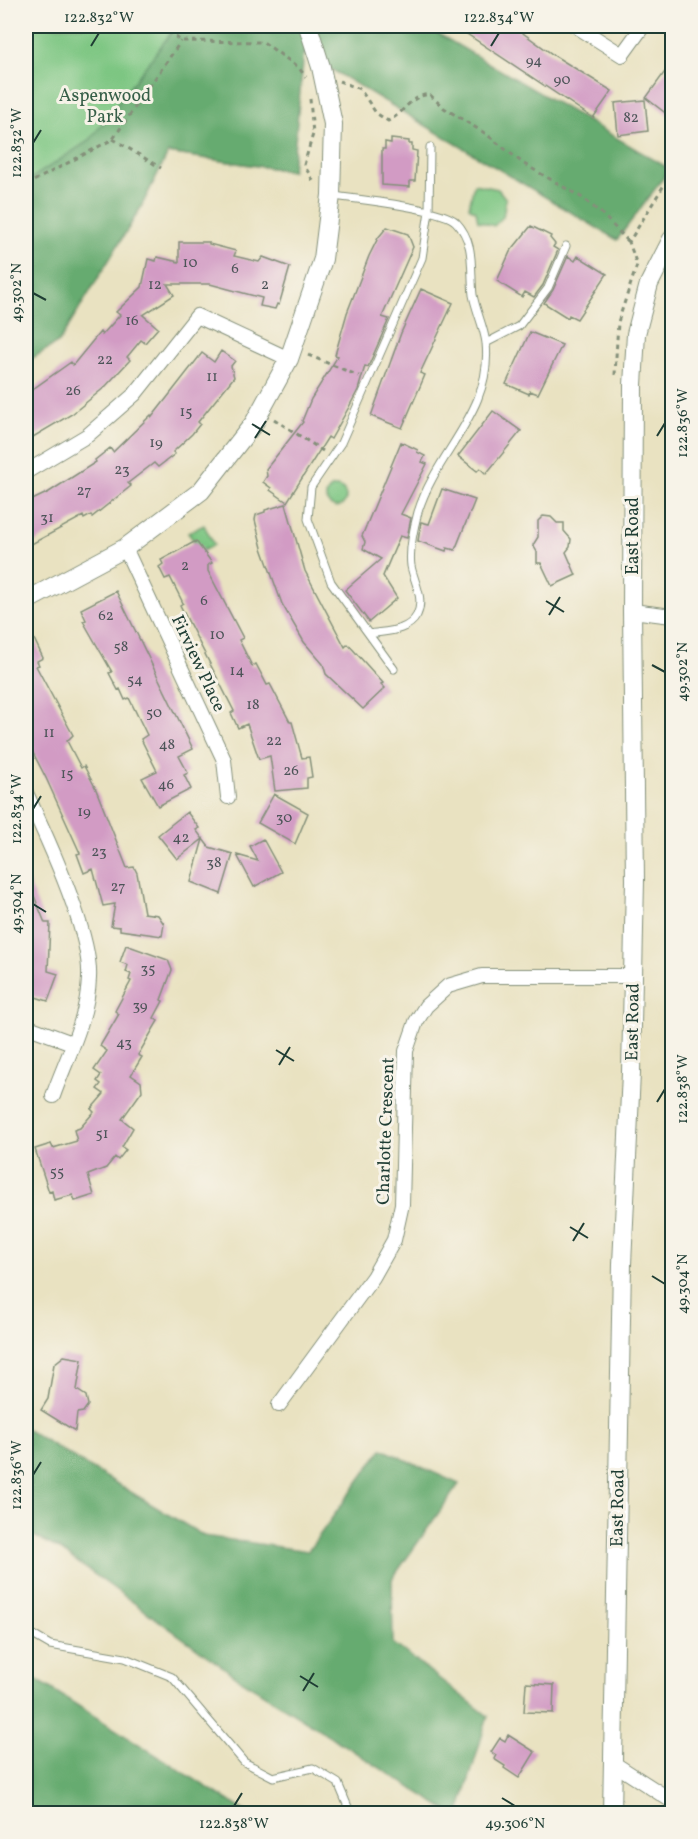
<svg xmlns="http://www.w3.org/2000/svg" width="698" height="1839" viewBox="0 0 698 1839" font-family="Vollkorn,serif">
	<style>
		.green { fill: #7dc682; stroke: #4e825b; stroke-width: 1.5 }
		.forest { fill: #66ab70; stroke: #427452; stroke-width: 1.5 }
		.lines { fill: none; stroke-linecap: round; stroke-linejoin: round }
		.stream { stroke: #4cbac5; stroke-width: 4.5 }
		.building { fill: #d29bc4 }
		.lane-casing { stroke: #84907a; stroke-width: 9 }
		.street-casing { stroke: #84907a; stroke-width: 16 }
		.secondary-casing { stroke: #84907a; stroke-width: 20 }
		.path { stroke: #84907a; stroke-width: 3; stroke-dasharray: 4.5 4.5; stroke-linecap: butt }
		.lane { stroke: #fff; stroke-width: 7 }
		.street { stroke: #fff; stroke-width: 14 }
		.secondary { stroke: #fff; stroke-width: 18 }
		.ticks { fill: none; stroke: #1f3d34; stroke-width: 2 }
		.labels { text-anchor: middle; stroke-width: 6; stroke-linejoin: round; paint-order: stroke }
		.number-label { font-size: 15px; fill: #4c5458 }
		.park-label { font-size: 18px; fill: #365f48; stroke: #f7f3e8 }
		.street-label { font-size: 18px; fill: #1f3d34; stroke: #f7f3e8 }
		.neatline { fill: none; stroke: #1f3d34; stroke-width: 2 }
		.ticks-label { font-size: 15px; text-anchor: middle; fill: #1f3d34 }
	</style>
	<rect width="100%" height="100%" fill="#f7f3e8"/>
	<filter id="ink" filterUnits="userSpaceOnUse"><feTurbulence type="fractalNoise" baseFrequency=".0167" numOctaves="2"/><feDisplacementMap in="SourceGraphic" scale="12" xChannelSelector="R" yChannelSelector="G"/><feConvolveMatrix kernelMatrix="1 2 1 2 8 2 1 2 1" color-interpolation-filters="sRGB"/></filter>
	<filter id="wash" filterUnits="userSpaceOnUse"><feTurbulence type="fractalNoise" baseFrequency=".008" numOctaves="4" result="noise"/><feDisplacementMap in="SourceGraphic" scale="24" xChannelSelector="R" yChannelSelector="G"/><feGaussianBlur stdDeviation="1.35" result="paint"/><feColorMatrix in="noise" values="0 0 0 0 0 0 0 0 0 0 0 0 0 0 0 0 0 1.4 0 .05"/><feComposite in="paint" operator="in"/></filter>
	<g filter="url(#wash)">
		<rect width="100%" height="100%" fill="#e9e2c1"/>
		<path class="green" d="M26,26H257L292,171L168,153L140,209L59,342L26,362Z
			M474,184L498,189L506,199L503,217L494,226L478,221L476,211L469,207Z
			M326 497a10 10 0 1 1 20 0a10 10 0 1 1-20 0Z
			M204,525L214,545L202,551L188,533Z"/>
		<path class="forest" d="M162,26H425L670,169L617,240L304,53L292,171L168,153L140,209L59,342L26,362V182L90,140L171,33Z
			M26,1429L204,1536L308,1551L382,1449L459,1484L392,1579L393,1643L488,1716L459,1813H451L241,1680L59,1549L26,1532Z
			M26,1673L248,1813H26Z"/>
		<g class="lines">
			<path class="stream" d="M26,216L34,209"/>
		</g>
		<g id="blocks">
			<path class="building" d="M455,26H513L555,56L612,91L593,118Z
				M672,62V118L646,98Z
				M645,100L648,131L618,135L615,103Z
				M391,139L409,141V144H412V150L417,151L415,181H410V187L382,185V149H385V142L391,143Z
				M531,226L551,236L550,238L555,244L553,247L558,250L543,285L534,297L525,292L522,297L497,281L510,252Z
				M387,227L408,234L413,247L382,317L389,319L368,367L365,366L358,390L349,407L331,439L328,437L287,502L270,490L271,488L263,482L267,476L266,469L303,422L302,421L311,399L338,356L335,355L347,313L369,256L378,238Z
				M179,242H209V244L236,251L234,256L259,262L263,257L290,267L279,305L277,304L275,309L260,306L262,298L210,284H167L174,295L143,315L158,328L145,343L141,340L127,357L130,360L105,387L72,414L33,437L26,425V394L71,362L73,365L100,332L102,335L120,315L116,312L142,287L148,259L156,261L157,257L179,262Z
				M568,256L575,261L578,256L607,274L577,319L569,315L568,318L544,303L553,290Z
				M421,289L453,303L420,373L425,375L402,428L371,416L401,333Z
				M530,332L562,345L538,394L530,391L529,394L506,384Z
				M221,351L235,361L231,366L234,377L198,422L200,424L192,434L173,452L175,454L158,467L154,463L128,483L131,486L92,517L91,515L84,519L83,516L26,547V503L49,492L96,462L95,460L110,448L113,452L151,415L152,417L202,353L214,362Z
				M493,411L521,431L486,474L480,468L477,471L458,456Z
				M401,442L418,450L417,452L425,456L422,462L427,464L401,514L411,518L407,538L400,536L383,576L397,598L369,622L345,590L381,559L363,549L365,542L362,536Z
				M442,489L475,500L455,550L447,548L446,551L418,541L421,522L429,524Z
				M286,504L305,571L345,647L348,644L383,683L381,684L385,688L363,709L326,674L323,664L304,642L282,604L262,548L255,520L256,515L265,512V510Z
				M543,516L551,517L557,523H564V531L571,539L570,547L566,552L576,575L552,586L541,563H537V552L533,545L538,537V521Z
				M196,541L212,563L208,565V571L243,638L239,640L252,666L256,664L267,685L270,684L290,722H292L302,758L309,757L312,777L307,778V788L275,791L270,756L259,759L247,724L238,728L231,713L234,711L180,605L183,603L170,577L165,579L159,567L163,564L161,560Z
				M116,591L193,749L179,756L188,773L184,775L191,789L158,806L142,778L157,771L141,739L147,735L129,698L125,700L120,689L118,690L109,673L112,672L83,621L86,620L81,609Z
				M26,622L43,658L37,661L39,665L36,666L73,735L67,741L81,768L84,766L95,787L127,868L134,867L137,873L144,913L158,915L164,924L162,936L120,930V927L111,926L115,904L103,906L93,869L84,873L77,854L80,853L46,778L29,745L26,747Z
				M274,794L308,813L295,844L258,823Z
				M187,812L199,828L196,830L209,847L233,854L221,894L191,882L203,839L177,859L158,835Z
				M263,839L281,872L254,887L237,855L258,861L250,846Z
				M26,876L45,923H50L48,971L58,974L48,1001L26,994V932H32L26,916Z
				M126,945L168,960L172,970L161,1000L163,1001L154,1018L158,1021L138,1055L142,1057L131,1075L141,1082L142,1091L122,1119L133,1128L122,1147L126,1150L118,1160L115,1157L106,1168L88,1175L94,1195L75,1201L73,1195L54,1200L52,1191L49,1192L35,1149L51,1144L53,1148L77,1141L74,1130L80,1128L94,1112L91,1109L104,1094L97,1089L101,1084L97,1081L101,1075L94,1070L107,1051L100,1046L119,1014L115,1011L131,981L129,980L131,974L126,972L128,965L120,962Z
				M64,1356L82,1359L77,1390L86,1396L88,1405L83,1412L77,1413L75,1431L41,1410L48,1399L54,1364Z
				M526,1683L554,1685L553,1713L524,1712Z
				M508,1735L535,1752L519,1778L504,1768L505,1766L494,1759L496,1755L491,1752L500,1738L505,1741Z"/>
		</g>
	</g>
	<g filter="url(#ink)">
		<use href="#blocks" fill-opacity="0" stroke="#84907a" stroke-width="1.5"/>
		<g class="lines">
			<g class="lane-casing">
				<path id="lane" d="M333,196C356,199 443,208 456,222C476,243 470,269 473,295C476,311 484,327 486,343C493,412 437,450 418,512C414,527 409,552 411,566C414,582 425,598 417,615C408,632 386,631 369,634
					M486,343L519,326L548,288L566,246
					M394,669L331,582L308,519L311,487L341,443L422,258L429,211L430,147
					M26,1631L50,1645L125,1658L172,1677L244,1762L273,1777L313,1768L338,1783L351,1814"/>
			</g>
			<g class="street-casing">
				<path id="street" d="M576,26L622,55L643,26
					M26,472L88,435L135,394L197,316L289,359
					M125,548L224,760L228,797
					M632,611L672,616
					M26,793C46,835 92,934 89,978C88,1018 66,1059 53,1096
					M26,1026L72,1043
					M279,1405L373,1277L394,1240L402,1204L406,1051L416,1022L426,1006L448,986L482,976H633
					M613,1763L672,1801"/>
			</g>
			<g class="secondary-casing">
				<path id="secondary" d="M26,601L125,548L201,491L254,423L289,359L323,259L331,195L333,124L321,67L308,26
					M612,1814L622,1264L631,1073L635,880L632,611L633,385L636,334L649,284L672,239"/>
			</g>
			<path class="path" d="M161,26L181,41L263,42L298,67L306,77
				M339,81L360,89L376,113L388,121C407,111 407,98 429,94L444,108L486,134L524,164L581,197L601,213L629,242
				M310,99L313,134L304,165L315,184
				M113,139L161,168
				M26,185L113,139L181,41
				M308,355L359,376
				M615,375L618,322L637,265L629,242L672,172
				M274,419L323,451"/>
			<use href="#lane" class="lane"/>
			<use href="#street" class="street"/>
			<use href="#secondary" class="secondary"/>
		</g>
	</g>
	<path class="ticks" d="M91,46L99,33M491,46L499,33M33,143L41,130M33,293L46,300M252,424L270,435M657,436L665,423M255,438L266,421M546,601L564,612M549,615L560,597M652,665L665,672M33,809L41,796M33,904L46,912M276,1050L294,1061M279,1065L290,1047M657,1102L665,1089M570,1227L588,1238M573,1241L584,1223M652,1276L665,1284M33,1475L41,1462M300,1676L318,1687M303,1691L314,1673M502,1798L515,1806M234,1806L242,1793"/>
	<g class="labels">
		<g class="number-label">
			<text x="534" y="65">94</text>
			<text x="562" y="84">90</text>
			<text x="631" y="122">82</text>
			<text x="190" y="267">10</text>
			<text x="235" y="273">6</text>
			<text x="155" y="289">12</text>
			<text x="265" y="289">2</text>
			<text x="132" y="325">16</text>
			<text x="105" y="364">22</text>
			<text x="212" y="381">11</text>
			<text x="73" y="395">26</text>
			<text x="186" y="416">15</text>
			<text x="156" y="447">19</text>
			<text x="122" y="474">23</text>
			<text x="84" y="495">27</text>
			<text x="47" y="522">31</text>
			<text x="185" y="570">2</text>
			<text x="204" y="605">6</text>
			<text x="106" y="620">62</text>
			<text x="217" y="639">10</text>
			<text x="121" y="651">58</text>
			<text x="237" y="675">14</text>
			<text x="135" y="684">54</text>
			<text x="253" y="709">18</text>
			<text x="154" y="717">50</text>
			<text x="49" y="737">11</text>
			<text x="274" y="745">22</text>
			<text x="167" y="749">48</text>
			<text x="291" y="775">26</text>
			<text x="67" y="778">15</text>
			<text x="166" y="789">46</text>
			<text x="84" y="816">19</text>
			<text x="284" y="822">30</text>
			<text x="181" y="842">42</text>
			<text x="99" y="856">23</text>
			<text x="214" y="867">38</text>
			<text x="118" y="891">27</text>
			<text x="148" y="973">35</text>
			<text x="140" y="1010">39</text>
			<text x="124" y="1047">43</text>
			<text x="102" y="1138">51</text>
			<text x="57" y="1176">55</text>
		</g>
		<g class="park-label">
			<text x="105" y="101">Aspenwood<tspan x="105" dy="21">Park</tspan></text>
		</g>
		<g class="street-label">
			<text transform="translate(632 536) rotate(-90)" y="6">East Road</text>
			<text transform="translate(199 663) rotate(65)" y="6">Firview Place</text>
			<text transform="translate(632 1022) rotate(-89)" y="6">East Road</text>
			<text transform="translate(385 1131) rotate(-88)" y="6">Charlotte Crescent</text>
			<text transform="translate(617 1508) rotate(-89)" y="6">East Road</text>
		</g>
	</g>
	<rect width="698" height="1839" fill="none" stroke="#f7f3e8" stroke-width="66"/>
	<rect x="33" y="33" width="632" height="1773" class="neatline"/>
	<g class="ticks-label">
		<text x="99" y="22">122.832°W</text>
		<text x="499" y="22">122.834°W</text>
		<text transform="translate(16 143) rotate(-90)" y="5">122.832°W</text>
		<text transform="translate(16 293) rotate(-90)" y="5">49.302°N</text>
		<text transform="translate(682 423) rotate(-90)" y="5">122.836°W</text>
		<text transform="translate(682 672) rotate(-90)" y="5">49.302°N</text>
		<text transform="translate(16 809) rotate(-90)" y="5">122.834°W</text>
		<text transform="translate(16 904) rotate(-90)" y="5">49.304°N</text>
		<text transform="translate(682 1089) rotate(-90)" y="5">122.838°W</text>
		<text transform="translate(682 1284) rotate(-90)" y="5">49.304°N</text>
		<text transform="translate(16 1475) rotate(-90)" y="5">122.836°W</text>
		<text x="234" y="1828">122.838°W</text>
		<text x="515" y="1828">49.306°N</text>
	</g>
</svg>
